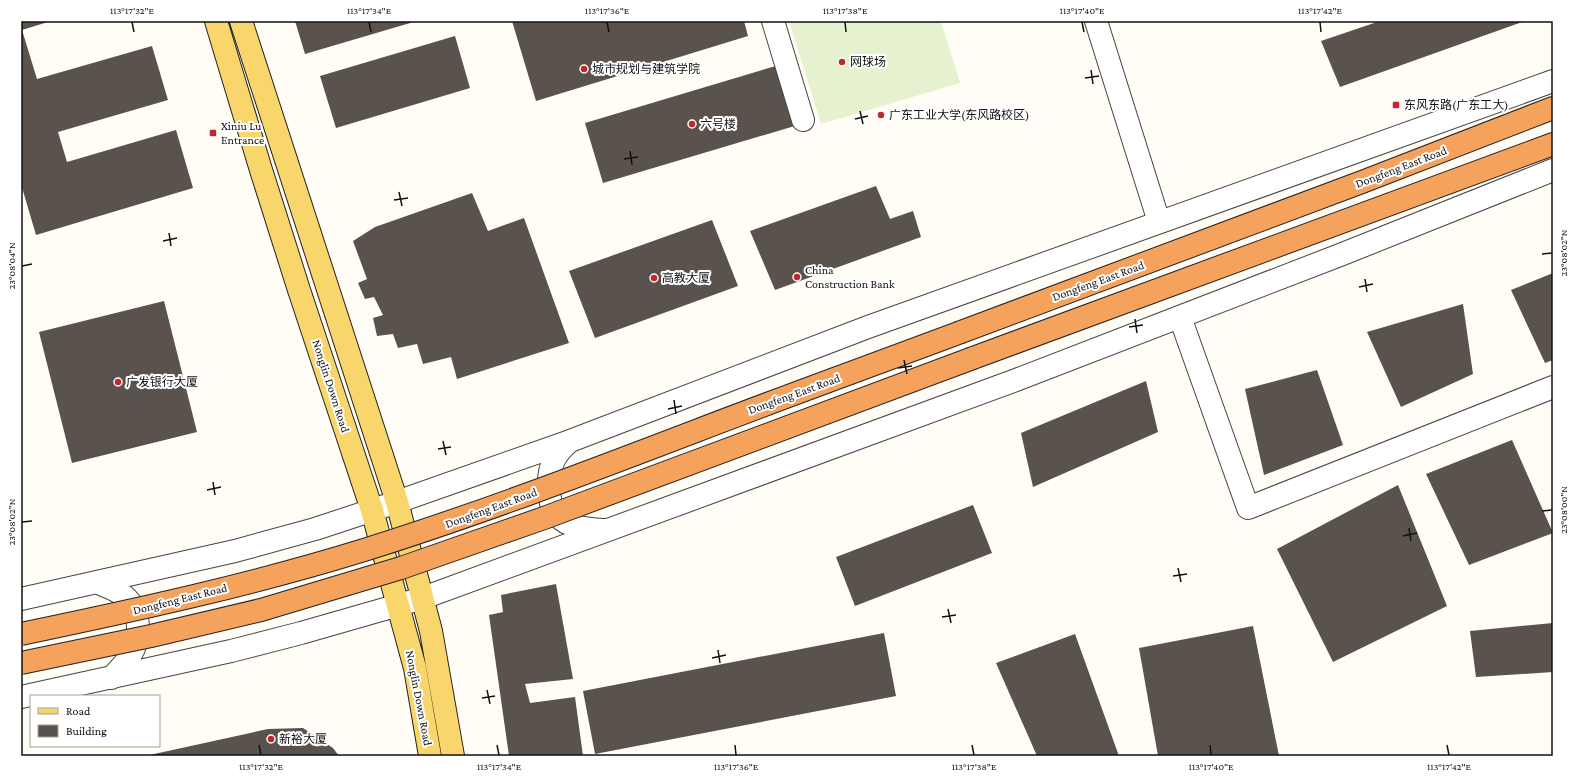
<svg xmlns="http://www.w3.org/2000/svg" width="1574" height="777" viewBox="0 0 1574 777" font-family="'Crimson Pro','Noto Sans SC',serif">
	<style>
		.pitch { fill: #e6f2cf }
		.building { fill: #5a524d }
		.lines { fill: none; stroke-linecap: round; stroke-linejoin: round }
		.minor-casing { stroke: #444; stroke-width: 24 }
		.major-casing { stroke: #222; stroke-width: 24 }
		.highway-casing { stroke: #222; stroke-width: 24 }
		.minor { stroke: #fff; stroke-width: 22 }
		.major { stroke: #f9d66b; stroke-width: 22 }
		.highway { stroke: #f5a25d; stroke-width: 22 }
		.highway-bridge-casing { stroke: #222; stroke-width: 24; stroke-linecap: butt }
		.highway-bridge { stroke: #f5a25d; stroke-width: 22 }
		.ticks { fill: none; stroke: #111; stroke-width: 1.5 }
		.poi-dot { fill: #c4262e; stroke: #fff; stroke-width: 1.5 }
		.labels { text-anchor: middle; stroke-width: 4; stroke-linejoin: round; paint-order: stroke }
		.poi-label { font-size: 12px; fill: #111; stroke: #fff; text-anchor: start }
		.street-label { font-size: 12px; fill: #111; stroke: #fff }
		.neatline { fill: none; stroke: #111; stroke-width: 1.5 }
		.ticks-label { font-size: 10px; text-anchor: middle; fill: #111 }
	</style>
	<rect width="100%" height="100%" fill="#fffdf5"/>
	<path class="pitch" d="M789,21H941L960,83L821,124Z"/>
	<path class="building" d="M21,21H51L22,30L37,79L152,46L168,100L58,132L67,162L176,130L193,188L36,235L21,184Z
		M295,21H417L305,54Z
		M512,21H744L748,36L536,101Z
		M1380,21H1525L1340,87L1321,41Z
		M455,36L470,88L336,128L320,76Z
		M779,65L798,125L603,183L585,123Z
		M876,186L890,219L913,211L921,237L775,290L750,231Z
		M472,193L488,231L524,218L569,343L457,379L451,357L423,364L417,344L398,348L393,334L377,336L373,318L383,315L374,297L365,299L358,283L367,279L353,241L375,227Z
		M712,220L738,286L595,338L569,271Z
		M1553,273V360L1545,363L1511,290Z
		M164,301L197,432L72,463L39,332Z
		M1463,304L1473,374L1401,407L1367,332Z
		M1317,370L1343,445L1264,475L1245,389Z
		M1146,381L1158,432L1033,487L1021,433Z
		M1512,440L1553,533L1469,565L1426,474Z
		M1398,485L1447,606L1333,662L1277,549Z
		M973,505L992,553L855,606L836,557Z
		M556,584L573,679L525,684L530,703L575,697L583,756H509L489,615L503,612L501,595Z
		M1553,623V672L1476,677L1470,631Z
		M1253,626L1279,756H1158L1139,648Z
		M884,633L896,696L595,754L583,691Z
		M1075,634L1119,756H1037L996,663Z
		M303,728L333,748L339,756H145L268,729Z"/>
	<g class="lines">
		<g class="minor-casing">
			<path id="minor" d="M773,21L803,120
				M1096,21L1159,222
				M1180,317L1248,508L1553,387
				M570,441C564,446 558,452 554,460C547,474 546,503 558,516C568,528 589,529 604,530
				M96,582C105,586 116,589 124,596C142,611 141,638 130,656C125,664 118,671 111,678
				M21,599L235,551L315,529L397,502L570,441L868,327L1553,81
				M21,697L231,651L301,633L423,598L1016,380L1340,255L1553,170"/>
		</g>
		<g class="major-casing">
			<path id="major" d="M216,21L261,170L299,290L372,510L415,668L430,756
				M241,21L397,502L431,631L453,756"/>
		</g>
		<g class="highway-casing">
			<path id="highway" d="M961,332L1362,182L1553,108
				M973,358L1553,144"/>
		</g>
		<use href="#minor" class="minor"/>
		<use href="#major" class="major"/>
		<use href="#highway" class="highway"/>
		<g class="highway-bridge-casing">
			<path id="highway-bridge" d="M21,634C136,610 251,585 364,550C476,515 586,473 696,431C784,397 873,365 961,332
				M21,663L151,636L261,610L401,568L544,518L973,358"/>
		</g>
		<use href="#highway-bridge" class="highway-bridge"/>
	</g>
	<path class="ticks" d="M132,22L134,32M369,22L371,32M607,22L609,32M845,22L846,32M1082,22L1084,32M1320,22L1321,32M1091,70L1093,84M1085,78L1099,76M860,111L863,124M855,119L868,116M630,151L632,165M624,159L638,157M399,192L402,206M394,200L408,198M169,233L171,246M163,241L177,238M1542,254L1552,253M22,266L32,264M1365,279L1367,292M1359,287L1373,284M1135,319L1137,333M1129,327L1143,325M904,360L907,374M898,368L912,366M674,400L676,414M668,409L682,406M443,441L446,455M438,449L451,447M213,482L215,495M207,490L221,487M1542,511L1552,510M22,522L32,521M1409,528L1411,541M1403,536L1417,533M1178,568L1181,582M1173,576L1187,574M948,609L951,623M942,617L956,615M718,650L720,663M712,658L726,655M487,690L490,704M482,698L495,696M259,745L261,755M497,745L499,755M735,745L736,755M972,745L974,755M1210,745L1211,755M1447,745L1449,755"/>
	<g class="poi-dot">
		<circle cx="842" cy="62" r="4"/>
		<circle cx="584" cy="69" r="4"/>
		<rect x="1392" y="101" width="8" height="8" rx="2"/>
		<circle cx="881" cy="115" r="4"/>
		<circle cx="692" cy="124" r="4"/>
		<rect x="209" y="129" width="8" height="8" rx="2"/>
		<circle cx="797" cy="277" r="4"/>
		<circle cx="654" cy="278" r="4"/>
		<circle cx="118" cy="382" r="4"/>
		<circle cx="271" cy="739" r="4"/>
	</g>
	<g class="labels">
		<g class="poi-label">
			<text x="850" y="66">网球场</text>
			<text x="592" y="73">城市规划与建筑学院</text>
			<text x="1404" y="109">东风东路(广东工大)</text>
			<text x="889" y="119">广东工业大学(东风路校区)</text>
			<text x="700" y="128">六号楼</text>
			<text x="221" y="130">Xiniu Lu<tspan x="221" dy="14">Entrance</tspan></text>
			<text x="805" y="274">China<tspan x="805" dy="14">Construction Bank</tspan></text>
			<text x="662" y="282">高教大厦</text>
			<text x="126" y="386">广发银行大厦</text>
			<text x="279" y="743">新裕大厦</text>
		</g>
		<g class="street-label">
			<text transform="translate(1401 167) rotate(-21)" y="4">Dongfeng East Road</text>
			<text transform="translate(1098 281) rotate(-20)" y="4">Dongfeng East Road</text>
			<text transform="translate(331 386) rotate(72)" y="4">Nonglin Down Road</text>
			<text transform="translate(794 394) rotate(-20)" y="4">Dongfeng East Road</text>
			<text transform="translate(491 508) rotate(-20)" y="4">Dongfeng East Road</text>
			<text transform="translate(180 599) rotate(-14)" y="4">Dongfeng East Road</text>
			<text transform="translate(419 698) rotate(79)" y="4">Nonglin Down Road</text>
		</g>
	</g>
	<rect width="1574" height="777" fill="none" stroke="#ffffff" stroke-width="44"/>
	<rect x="30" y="695" width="130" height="52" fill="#ffffff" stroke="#a0a0a0"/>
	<rect x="38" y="708" width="20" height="6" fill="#f9d66b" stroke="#a0a0a0"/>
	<text x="66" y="715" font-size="12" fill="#111111">Road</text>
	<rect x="38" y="725" width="20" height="12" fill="#5a524d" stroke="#a0a0a0"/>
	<text x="66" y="735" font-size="12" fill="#111111">Building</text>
	<rect x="22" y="22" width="1530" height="733" class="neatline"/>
	<g class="ticks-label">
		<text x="132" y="14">113°17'32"E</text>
		<text x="369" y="14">113°17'34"E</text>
		<text x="607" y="14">113°17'36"E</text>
		<text x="845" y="14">113°17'38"E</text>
		<text x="1082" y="14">113°17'40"E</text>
		<text x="1320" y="14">113°17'42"E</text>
		<text transform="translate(1563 253) rotate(-90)" y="4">23°08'02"N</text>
		<text transform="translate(11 266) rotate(-90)" y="4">23°08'04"N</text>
		<text transform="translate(1563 510) rotate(-90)" y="4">23°08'00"N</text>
		<text transform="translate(11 522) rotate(-90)" y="4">23°08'02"N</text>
		<text x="261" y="770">113°17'32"E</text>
		<text x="499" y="770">113°17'34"E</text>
		<text x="736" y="770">113°17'36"E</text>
		<text x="974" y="770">113°17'38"E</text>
		<text x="1211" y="770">113°17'40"E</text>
		<text x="1449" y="770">113°17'42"E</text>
	</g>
</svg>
